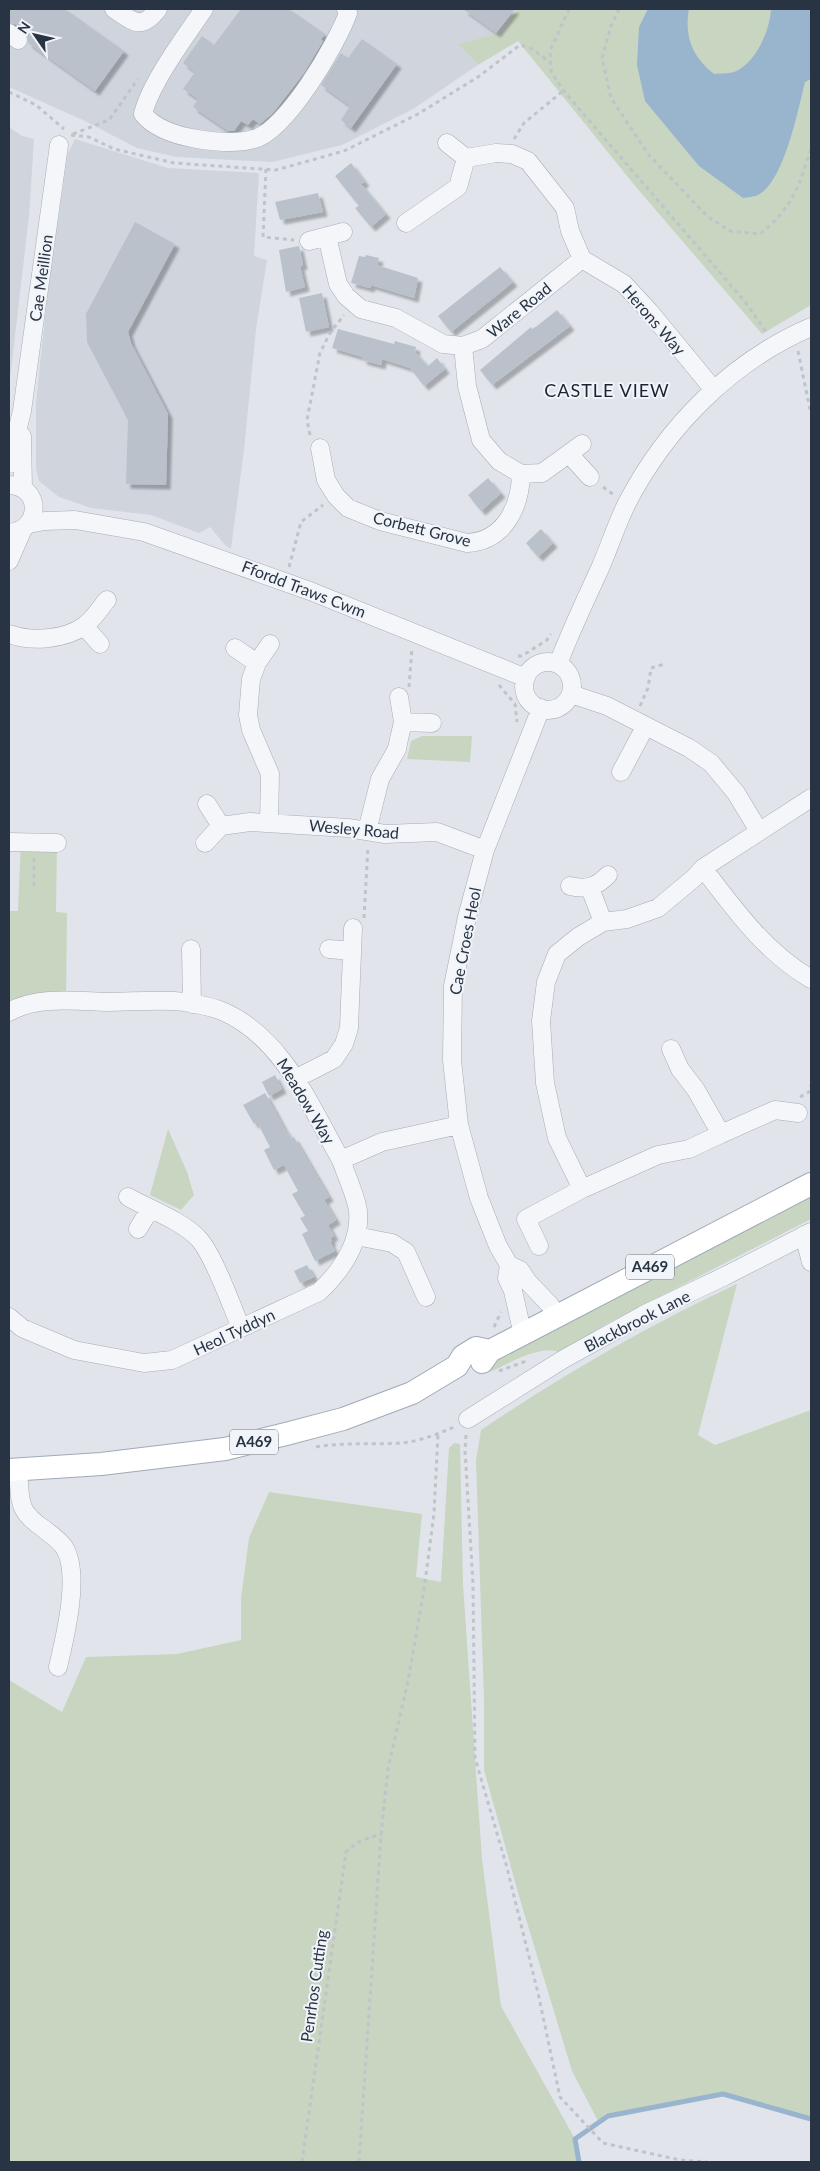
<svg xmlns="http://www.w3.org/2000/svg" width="820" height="2171" viewBox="0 0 820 2171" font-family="Lato,sans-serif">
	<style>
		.built { fill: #cfd4dd }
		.green { fill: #c7d5c1 }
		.water { fill: #99b5ce }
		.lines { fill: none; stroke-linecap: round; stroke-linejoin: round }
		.stream { stroke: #99b5ce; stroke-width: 5 }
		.building { fill: #bac1cb; filter: url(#shadow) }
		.minor-casing { stroke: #a6acb6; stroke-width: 19 }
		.major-casing { stroke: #9faab8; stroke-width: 24 }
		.path { stroke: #bfc3ca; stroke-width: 3; stroke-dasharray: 4 4; stroke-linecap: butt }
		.minor { stroke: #f4f6f9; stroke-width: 18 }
		.major { stroke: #fff; stroke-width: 22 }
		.labels { text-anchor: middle; stroke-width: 4; stroke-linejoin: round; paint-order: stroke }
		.shield { fill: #f1f4f8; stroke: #646d7a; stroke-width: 1 }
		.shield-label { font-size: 15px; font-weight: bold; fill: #283344 }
		.street-label { font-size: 16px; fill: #283344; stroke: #f1f4f8 }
		.neighbourhood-label { font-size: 18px; letter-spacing: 1px; fill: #1a2435; stroke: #f1f4f8 }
	</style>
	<defs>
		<filter id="shadow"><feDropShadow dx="4.5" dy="4.5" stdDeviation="1" flood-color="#0004"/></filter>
	</defs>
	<rect width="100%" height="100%" fill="#e1e5eb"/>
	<path class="built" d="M9,9H517L502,32L458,44L478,65L413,109L342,145L272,162L177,157L137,148L85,121L9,87Z
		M9,127L22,136L34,139L29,216L9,387Z
		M75,139L168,168L259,173L254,256L267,260L256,329L244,450L231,549L225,545L210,527L199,533L151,515L91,508L59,497L39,481L36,468V404L40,363L48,292L68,153Z"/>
	<path class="green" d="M517,9H811V305L762,334L636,187L518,41L478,65L458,44L502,32Z
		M422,736H472L470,762L407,759L411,741Z
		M21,842L57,843L56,912L67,913L66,1001L9,1012V911H18Z
		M168,1129L187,1172L194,1195L181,1210L150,1195Z
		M811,1197V1219L606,1324L561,1353C543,1343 508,1364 490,1372L481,1368Z
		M737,1284L698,1435L715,1445L811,1410V2119L723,2094L608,2116L599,2123L572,2071L519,1896L484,1770V1699L476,1461L481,1430C563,1375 648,1325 737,1284Z
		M454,1443L460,1444L463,1585L482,1859L501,2006L575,2139L579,2162H9V1680L62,1712L86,1657L177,1654L241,1640V1598L249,1538L269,1492L422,1514L416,1577L441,1582L449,1448Z"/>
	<path class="water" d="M648,9H689C684,36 692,57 714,74C720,73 728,74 734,72C755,64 770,31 771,9H811V79L805,82C798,110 784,182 758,195C754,197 747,197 743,198L699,166L645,101L637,65L639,27Z"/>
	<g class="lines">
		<path class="stream" d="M579,2162L575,2139L608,2116L723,2094L811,2119"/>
	</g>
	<path class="building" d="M9,9H65L124,51L95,91L28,43V36L25,32L15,24L9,23Z
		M241,9H289L325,34L321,39L323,41L304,73L273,113L260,124L253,119L248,125L241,121L234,131H228L193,107L198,99L183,89L195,72L183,63L202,36L214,45Z
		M463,9H515L496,33Z
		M362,39L397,64L351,128L341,120L350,106L321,85L341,53L348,58Z
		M351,163L365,182L361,184L386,214L371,227L355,208L359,206L335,176Z
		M318,193L323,212L280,220L275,202Z
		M135,222L175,244L128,332L131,343L168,414L166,485L126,484L128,420L87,342L86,314Z
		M299,246L303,265L300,266L305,287L286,292L279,250Z
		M366,255L379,258L377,265L418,278L414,298L371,285L370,288L351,283L359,256L365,257Z
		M500,267L513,282L451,332L438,316Z
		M322,293L329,327L306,332L299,298Z
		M557,310L570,326L492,385L480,370L531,327L532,329L537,326Z
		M338,329L394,344L395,341L416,347L415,352L428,366L437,358L445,369L424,386L410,368L382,359L381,365L362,360L363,357L332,348Z
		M488,478L501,493L481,511L468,495Z
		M541,529L553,543L538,557L526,543Z
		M275,1075L282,1089L269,1096L262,1082Z
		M265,1093L284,1128L291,1138L294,1137L329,1197L324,1200L336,1220L328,1225L334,1236L330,1238L332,1241L330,1242L335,1251L315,1261L302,1234L308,1231L300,1218L305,1216L292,1194L298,1191L284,1165L274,1170L264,1150L270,1147L257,1122L254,1124L243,1105Z
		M307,1265L314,1277L300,1283L294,1271Z"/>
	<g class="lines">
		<g class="minor-casing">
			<path id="minor" d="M114,9C134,22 141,31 158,9
				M204,9C185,37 151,82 143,114C155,129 179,136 197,139C215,142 237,144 254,139C286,131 337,44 348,13L346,9
				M9,33L18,40
				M447,143L466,158
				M406,223L458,187L466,158L496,153L512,154L528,161L565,208L570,231L582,259L624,284L649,311L714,390
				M327,236L338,284L346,296L361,309L396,318L443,344L463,346L482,339L582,259
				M309,241L343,232
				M463,346L467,386L481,440L499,461L521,474L542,473L582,444
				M22,436L23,489
				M320,448L326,480L336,496L348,508L380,521L467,543C504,541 520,508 521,474
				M569,454L590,477
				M9,464L22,411L59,145
				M9,485C42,486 42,530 9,533
				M29,524L45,521L75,520L144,532L310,591L526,678
				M9,561L23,529
				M84,626L100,644
				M9,634C31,642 64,640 84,626C93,620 100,608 107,600
				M235,648L257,663
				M524 686a24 24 0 1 1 48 0a24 24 0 1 1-48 0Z
				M558,664C571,630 586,599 601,566C610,545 617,523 627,503C667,426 732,361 811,327
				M571,694L607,706L689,748L711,763L736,793L759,831
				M403,722L432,723
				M621,772L645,727
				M207,804L221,826L250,822L348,828L385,834L437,832L485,850
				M269,823L270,774L251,730L248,715L251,679L257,663L270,644
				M367,831L380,779L397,749L399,739L403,722L399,697
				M9,842L57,843
				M205,843L221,826
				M703,868C735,910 765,952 811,979
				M570,886C587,890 596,887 608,875
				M590,888L603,922
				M191,949L192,1004
				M329,949L352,951
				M9,1012C37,996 75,1001 106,1002C131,1002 161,999 185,1002C197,1004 212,1007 222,1011C283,1037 310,1106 341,1160L382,1142L459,1125
				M671,1049L680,1069L696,1090L721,1134L689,1149L658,1155L582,1189L557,1138L545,1083L541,1021L546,982L557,954L578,937L603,922L627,919L658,908L694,878L703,868L811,798
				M295,1079L334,1059L344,1044L349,1028L353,928
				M721,1134L775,1110L798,1113
				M128,1197C149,1209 182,1221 198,1238C213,1253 232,1307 241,1328
				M138,1229L150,1209
				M804,1235L811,1262
				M356,1236L392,1243L406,1252L426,1297
				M539,1246L526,1219L582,1189
				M509,1265L520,1270L528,1282L550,1305L556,1316
				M9,1317L22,1328L74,1350L144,1363L172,1360L319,1292C341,1271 361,1244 358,1211C356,1196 346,1175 341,1160
				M525,1332L520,1322L513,1291L507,1278L509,1265L498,1246L479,1198L459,1125L452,1060L453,986L467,917L485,850L541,708
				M468,1419L562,1360L643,1315L725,1276L811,1232
				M18,1470C21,1501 16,1510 44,1529C50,1534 59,1540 64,1547C81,1573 65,1637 58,1667"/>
		</g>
		<g class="major-casing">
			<path id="major" d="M482,1362L490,1351L811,1184
				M9,1470L101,1464L225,1449L286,1434L343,1419L412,1393L457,1366L463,1356L476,1348L490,1351"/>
		</g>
		<path class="path" d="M569,9L550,51L551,71L562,89L746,303L767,333
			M619,9L611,26L602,58L611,98L648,154L707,216L730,231L760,234C793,207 798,188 811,149
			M9,92L36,105L64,129
			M73,134L109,120L138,79
			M71,135L89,137L114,149L174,163L276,170L344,151L418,114L478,77L520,45L532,49L551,63
			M514,139L524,123L563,91
			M266,169L263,237L294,240
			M798,351L811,414
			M310,435L307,420L320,353L330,333L344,315
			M603,487L614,495
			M289,567L301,522L323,505
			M518,656H522L547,640L551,634
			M499,685L515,704L517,722
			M409,687L412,648
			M640,706L648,688L651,668L665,664
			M34,858V890
			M364,918L368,847
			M811,1084V1087
			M800,1097L811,1091
			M494,1327L501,1312
			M499,1371L529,1360
			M466,1435L465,1450L473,1584L475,1758L506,1864L538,1993L560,2097L603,2143L680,2160L707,2162
			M316,1447C344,1442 373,1445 402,1443C420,1441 438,1434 454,1427
			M302,2162L346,1852C357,1842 366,1837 381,1835
			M359,2162L381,1835L388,1769L408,1681L424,1590L434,1513L438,1434"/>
		<use href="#minor" class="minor"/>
		<use href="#major" class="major"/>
	</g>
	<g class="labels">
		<g class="shield">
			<rect x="626" y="1254.5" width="48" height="25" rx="4"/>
			<rect x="230" y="1429.5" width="48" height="25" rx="4"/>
		</g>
		<g class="shield-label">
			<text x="650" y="1272">A469</text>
			<text x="254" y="1447">A469</text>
		</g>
		<g class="street-label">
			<text transform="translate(41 278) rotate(-82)" y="6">Cae Meillion</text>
			<text transform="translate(519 310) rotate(-39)" y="6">Ware Road</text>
			<text transform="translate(654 320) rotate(49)" y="6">Herons Way</text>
			<text transform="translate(422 529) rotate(14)" y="6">Corbett Grove</text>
			<text transform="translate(304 589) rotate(21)" y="6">Ffordd Traws Cwm</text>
			<text transform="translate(354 829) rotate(5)" y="6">Wesley Road</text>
			<text transform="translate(465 941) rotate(-79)" y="6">Cae Croes Heol</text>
			<text transform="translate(306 1101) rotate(59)" y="6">Meadow Way</text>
			<text transform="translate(637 1321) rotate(-27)" y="6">Blackbrook Lane</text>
			<text transform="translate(234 1332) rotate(-25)" y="6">Heol Tyddyn</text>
			<text transform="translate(314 1986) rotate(-82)" y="6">Penrhos Cutting</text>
		</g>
		<g class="neighbourhood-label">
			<text x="607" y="397">CASTLE VIEW</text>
		</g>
	</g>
	<rect width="820" height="2171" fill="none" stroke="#283344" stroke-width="20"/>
	<g transform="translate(35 35) rotate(304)" stroke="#f1f4f8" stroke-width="4" paint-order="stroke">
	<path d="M0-4L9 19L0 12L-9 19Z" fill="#283344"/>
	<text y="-8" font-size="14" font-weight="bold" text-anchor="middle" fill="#283344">N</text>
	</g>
</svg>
